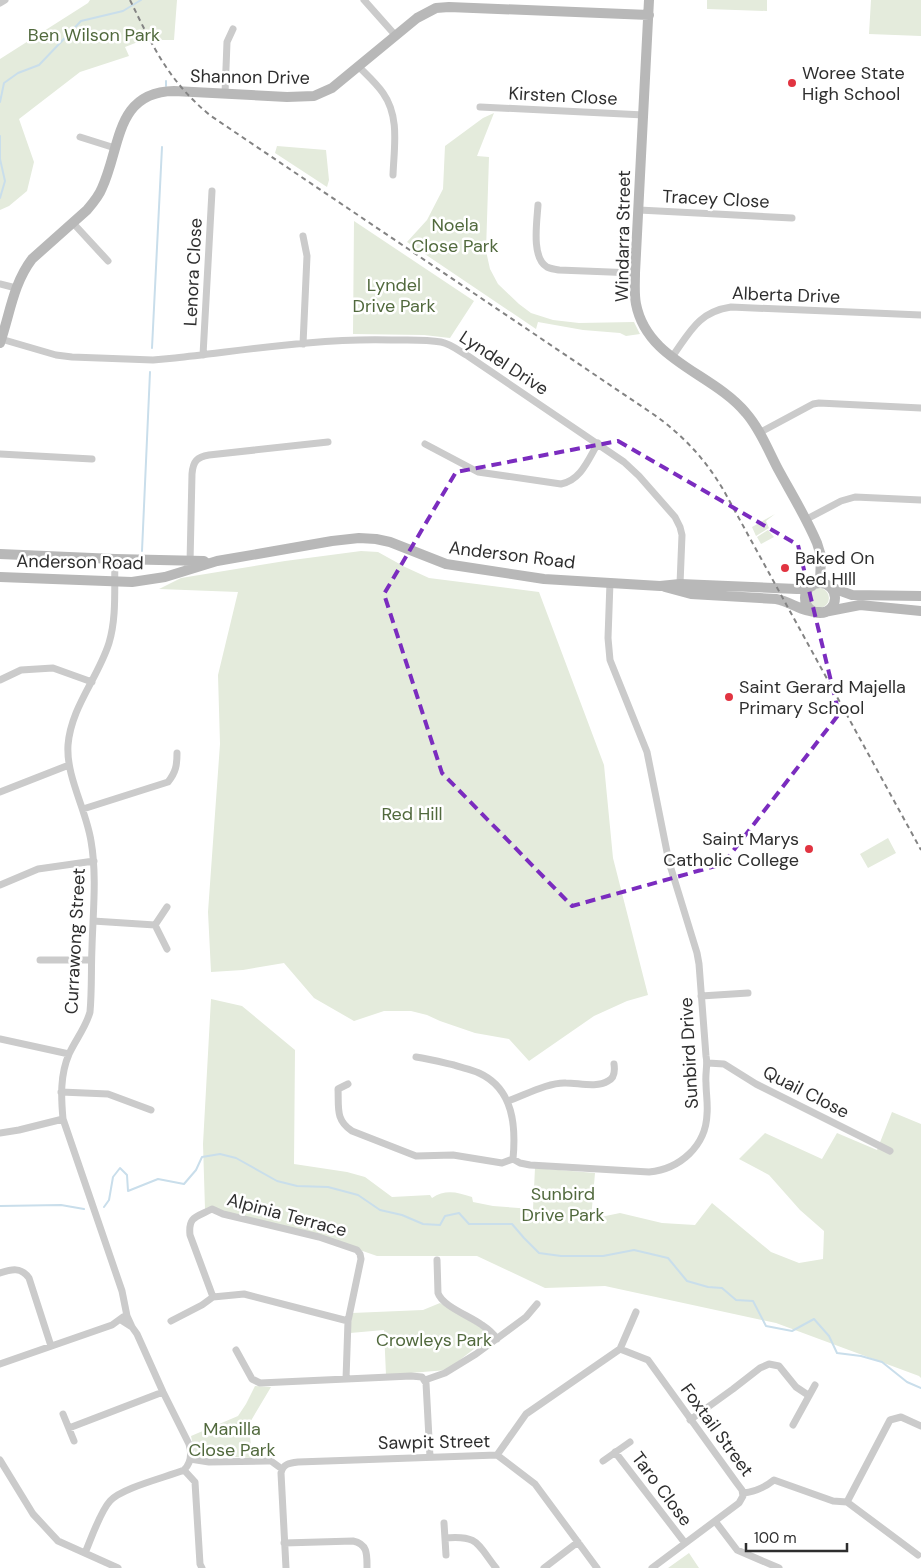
<svg xmlns="http://www.w3.org/2000/svg" width="921" height="1568" viewBox="0 0 921 1568" font-family="'DM Sans',sans-serif">
	<style>
		.green { fill: #e4ebdc }
		.lines { fill: none; stroke-linecap: round; stroke-linejoin: round }
		.stream { stroke: #c9deeb; stroke-width: 2 }
		.street { stroke: #cbcbcb; stroke-width: 7 }
		.secondary { stroke: #b8b8b8; stroke-width: 10 }
		.rail { stroke: #838383; stroke-width: 2; stroke-dasharray: 5 4; stroke-linecap: butt }
		.marked { fill: none; stroke: #7b2cbf; stroke-width: 4; stroke-dasharray: 10 6; stroke-linejoin: round }
		.poi-dot { fill: #e13441; stroke: #fff; stroke-width: 2 }
		.labels { text-anchor: middle; stroke-width: 5; stroke-linejoin: round; paint-order: stroke }
		.park-label { font-size: 18px; fill: #51693d; stroke: #fff }
		.poi-label { font-size: 18px; fill: #2e2e2e; stroke: #fff; text-anchor: start }
		.street-label { font-size: 18px; fill: #2e2e2e; stroke: #fff }
	</style>
	<rect width="100%" height="100%" fill="#fff"/>
	<path class="green" d="M90,0H177L174,40H143L125,47L129,56L80,72L19,119L34,162L27,191L9,206L0,210V59L88,3Z
		M707,0H767V11L707,9Z
		M871,0H921V36L869,34Z
		M494,113L477,156L489,157L486,251L490,269L498,284L519,304L531,313L553,320L579,323L634,322L640,334L626,336L620,333L583,330L538,322L536,329L407,242L427,220L443,189L445,146L483,118Z
		M277,146L326,150L329,180L327,187L275,153Z
		M354,221L474,301L450,338L424,335L353,334Z
		M775,514L766,521L769,528L756,536L752,527Z
		M768,530L774,537L761,544L757,537Z
		M361,551L378,552L405,567L429,578L539,592L604,765L613,858L648,995L627,1001L594,1016L529,1061L509,1039L475,1033L440,1021L427,1015L411,1011H384L354,1021L314,998L284,963L243,970L211,972L208,912L220,744L218,675L238,592L159,589L181,578L285,561Z
		M809 598a10 10 0 1 1 20 0a10 10 0 1 1-20 0Z
		M888,838L896,853L868,868L860,854Z
		M211,999L242,1006L295,1050L294,1164L347,1172L365,1177L392,1197L430,1195L432,1198C445,1189 457,1192 472,1197L473,1202L493,1206L533,1209L535,1168L595,1173L591,1219L620,1213L662,1223L695,1225L712,1203L771,1252L799,1263L823,1259L824,1231L800,1210L769,1175L739,1159L765,1133L822,1159L837,1133L877,1150L892,1112L921,1124V1378L919,1376L776,1323L605,1286L545,1288L477,1256H377L308,1232L205,1209L203,1144Z
		M440,1303L488,1332V1338L447,1370L386,1375L384,1330L350,1333L352,1313L423,1310Z
		M255,1386L271,1387L249,1424L252,1458L198,1455L194,1450L191,1436L238,1416L246,1404Z
		M689,1553L699,1568H668Z"/>
	<g class="lines">
		<path class="stream" d="M166,86V81
			M0,102L4,83L18,73L39,65L81,21L123,11L141,0
			M0,136V159L5,181L0,198
			M152,348L162,147
			M142,551L150,372
			M0,1206L61,1205L84,1209
			M104,1207L109,1200L113,1177L120,1168L127,1175L128,1191L158,1179L184,1184L196,1170L202,1157L220,1154L236,1158L277,1181L297,1186L328,1187L358,1195L380,1210L402,1215L423,1224L440,1225L445,1216L459,1213L469,1224H512L524,1238L539,1253L561,1256H603L634,1250L668,1258L687,1281L708,1287L722,1288L736,1300L753,1301L766,1326L792,1331L814,1319L829,1336L837,1353L861,1356L882,1362L907,1382L921,1388"/>
		<path class="street" d="M364,0L396,36
			M0,3L5,0
			M359,67C367,75 376,83 383,93C400,117 394,147 393,175
			M225,94L227,42L233,29
			M480,107L644,115
			M80,137L115,148
			M538,205C537,221 531,258 547,267C550,269 555,269 559,270L635,273
			M639,210L792,218
			M73,223L108,261
			M303,236L307,256L303,344
			M0,284L16,288
			M1,339L56,355L72,357L153,360L175,358C247,350 319,338 391,340C407,340 425,339 441,342C451,344 459,351 468,356L624,462L639,476L675,517L680,527L682,535L680,584
			M203,355L212,191
			M672,357C690,332 698,312 731,307L921,315
			M759,433L813,404L819,403L921,408
			M425,444L478,472L561,484C581,480 588,460 598,443
			M0,454L92,459
			M805,520L841,501L855,497L921,500
			M115,559C114,587 117,616 109,643C98,678 71,707 68,745C66,777 86,809 91,841C97,875 93,912 92,947C91,969 92,990 90,1012C86,1027 76,1039 69,1054C60,1075 61,1097 63,1119L122,1291L127,1316L132,1327
			M190,563L192,474C193,461 197,457 209,455L328,442
			M0,680L21,670L53,668L92,682
			M0,792L69,765
			M83,809L168,782C176,772 177,765 177,753
			M0,885L38,869L94,861
			M93,921L155,925L167,907
			M155,925L167,949
			M40,960H91
			M701,996L748,993
			M0,1039L69,1054
			M416,1057C429,1059 441,1062 454,1065C462,1068 471,1069 479,1073C514,1089 516,1127 513,1159
			M708,1063L724,1064L756,1084L890,1151
			M348,1084L338,1089C339,1107 335,1120 352,1131L416,1156L453,1155L502,1163L513,1159L520,1163L530,1165L649,1172C680,1169 706,1146 707,1114C708,1104 706,1093 706,1083C705,1073 708,1065 706,1056L699,964L697,953L669,862L647,752L610,660L608,638L610,582
			M61,1092L108,1094L151,1110
			M508,1101C525,1095 549,1082 566,1083C579,1083 597,1088 608,1081C615,1078 615,1071 614,1064
			M0,1133L19,1130L63,1119
			M437,1260L438,1293C442,1306 470,1316 482,1325C488,1329 493,1333 497,1339
			M0,1273C12,1269 21,1267 29,1278L51,1346
			M213,1297L190,1235C188,1216 197,1217 212,1209L223,1214L319,1237L357,1250L360,1254L361,1259L348,1321L346,1379
			M171,1321L202,1305L213,1297L244,1294L348,1321
			M620,1349L636,1312
			M236,1350L252,1379L260,1383L411,1376L422,1377L426,1383L430,1457
			M0,1364L112,1325L123,1317
			M425,1380L445,1373L476,1354L526,1317L537,1304
			M63,1414L74,1441
			M690,1420L733,1389L760,1368L769,1364L779,1366L796,1387L808,1395
			M793,1425L815,1385
			M69,1428L163,1392
			M615,1452L685,1543
			M497,1455L526,1414L620,1349L648,1360L736,1482L742,1490L743,1496L739,1503L652,1568
			M190,1459L209,1462L267,1461H271L282,1469
			M0,1460L33,1514L58,1541L118,1568
			M603,1461L630,1442
			M184,1470L195,1482L200,1564L202,1568
			M743,1493C755,1492 764,1488 774,1480L833,1501L847,1502L890,1420L901,1417L921,1426
			M847,1502L918,1555
			M715,1521L737,1550L779,1568
			M444,1523L446,1555
			M445,1538C479,1535 477,1544 496,1568
			M284,1543L353,1541C368,1544 367,1555 367,1568
			M85,1553C91,1539 100,1512 110,1501C121,1488 167,1477 184,1470C191,1463 192,1454 189,1444L163,1392L137,1334L132,1327L121,1320
			M286,1568L281,1473C283,1464 289,1463 298,1462L497,1455L535,1484L597,1568
			M544,1568L578,1542"/>
		<path class="secondary" d="M649,0L635,273C635,283 634,294 636,304C647,361 713,373 746,413C760,429 768,450 778,469C791,493 806,517 817,543L821,556L820,583
			M0,343C10,314 13,284 32,259L87,210C93,203 99,196 102,188C121,147 115,92 174,91L287,97L314,96L332,88L417,18L436,8L449,7L649,15
			M0,554L115,559L204,561
			M0,577L132,582L165,577L217,561L332,541L359,538L376,539L390,542L446,564L544,579L660,586L680,584L797,589L812,586
			M805 598a15 15 0 1 1 30 0a15 15 0 1 1-30 0Z
			M665,587L691,594L776,599C792,602 803,613 820,612
			M830,587L852,595L921,596
			M824,612L860,605L921,611"/>
		<path class="rail" d="M130,0C153,47 169,82 211,116L653,414C683,435 706,460 724,491L921,850"/>
	</g>
	<path class="marked" d="M618,441L798,545L839,714L723,864L572,906L442,773L384,594L456,472Z"/>
	<g class="poi-dot">
		<circle cx="792" cy="83" r="5"/>
		<circle cx="785" cy="568" r="5"/>
		<circle cx="729" cy="697" r="5"/>
		<circle cx="809" cy="849" r="5"/>
	</g>
	<g class="labels">
		<g class="park-label">
			<text x="94" y="41">Ben Wilson Park</text>
			<text x="455" y="231">Noela<tspan x="455" dy="21">Close Park</tspan></text>
			<text x="394" y="291">Lyndel<tspan x="394" dy="21">Drive Park</tspan></text>
			<text x="412" y="820">Red Hill</text>
			<text x="563" y="1200">Sunbird<tspan x="563" dy="21">Drive Park</tspan></text>
			<text x="434" y="1346">Crowleys Park</text>
			<text x="232" y="1435">Manilla<tspan x="232" dy="21">Close Park</tspan></text>
		</g>
		<g class="poi-label">
			<text x="802" y="79">Woree State<tspan x="802" dy="21">High School</tspan></text>
			<text x="795" y="564">Baked On<tspan x="795" dy="21">Red HIll</tspan></text>
			<text x="739" y="693">Saint Gerard Majella<tspan x="739" dy="21">Primary School</tspan></text>
			<text x="799" y="845" text-anchor="end">Saint Marys<tspan x="799" dy="21">Catholic College</tspan></text>
		</g>
		<g class="street-label">
			<text transform="translate(250 77) rotate(1)" y="6">Shannon Drive</text>
			<text transform="translate(563 96) rotate(3)" y="6">Kirsten Close</text>
			<text transform="translate(716 199) rotate(3)" y="6">Tracey Close</text>
			<text transform="translate(623 236) rotate(-89)" y="6">Windarra Street</text>
			<text transform="translate(193 272) rotate(-87)" y="6">Lenora Close</text>
			<text transform="translate(786 295) rotate(2)" y="6">Alberta Drive</text>
			<text transform="translate(504 363) rotate(33)" y="6">Lyndel Drive</text>
			<text transform="translate(512 555) rotate(7)" y="6">Anderson Road</text>
			<text transform="translate(80 562) rotate(1)" y="6">Anderson Road</text>
			<text transform="translate(75 941) rotate(-87)" y="6">Currawong Street</text>
			<text transform="translate(689 1053) rotate(-93)" y="6">Sunbird Drive</text>
			<text transform="translate(806 1092) rotate(27)" y="6">Quail Close</text>
			<text transform="translate(287 1215) rotate(15)" y="6">Alpinia Terrace</text>
			<text transform="translate(717 1430) rotate(54)" y="6">Foxtail Street</text>
			<text transform="translate(434 1442) rotate(-1)" y="6">Sawpit Street</text>
			<text transform="translate(662 1489) rotate(53)" y="6">Taro Close</text>
		</g>
	</g>
	<path d="M746 1543v8h101v-8" fill="none" stroke="#2e2e2e" stroke-width="2.5"/>
	<text x="754" y="1543" font-size="15" fill="#2e2e2e" stroke="#ffffff" stroke-width="4" paint-order="stroke">100 m</text>
</svg>
